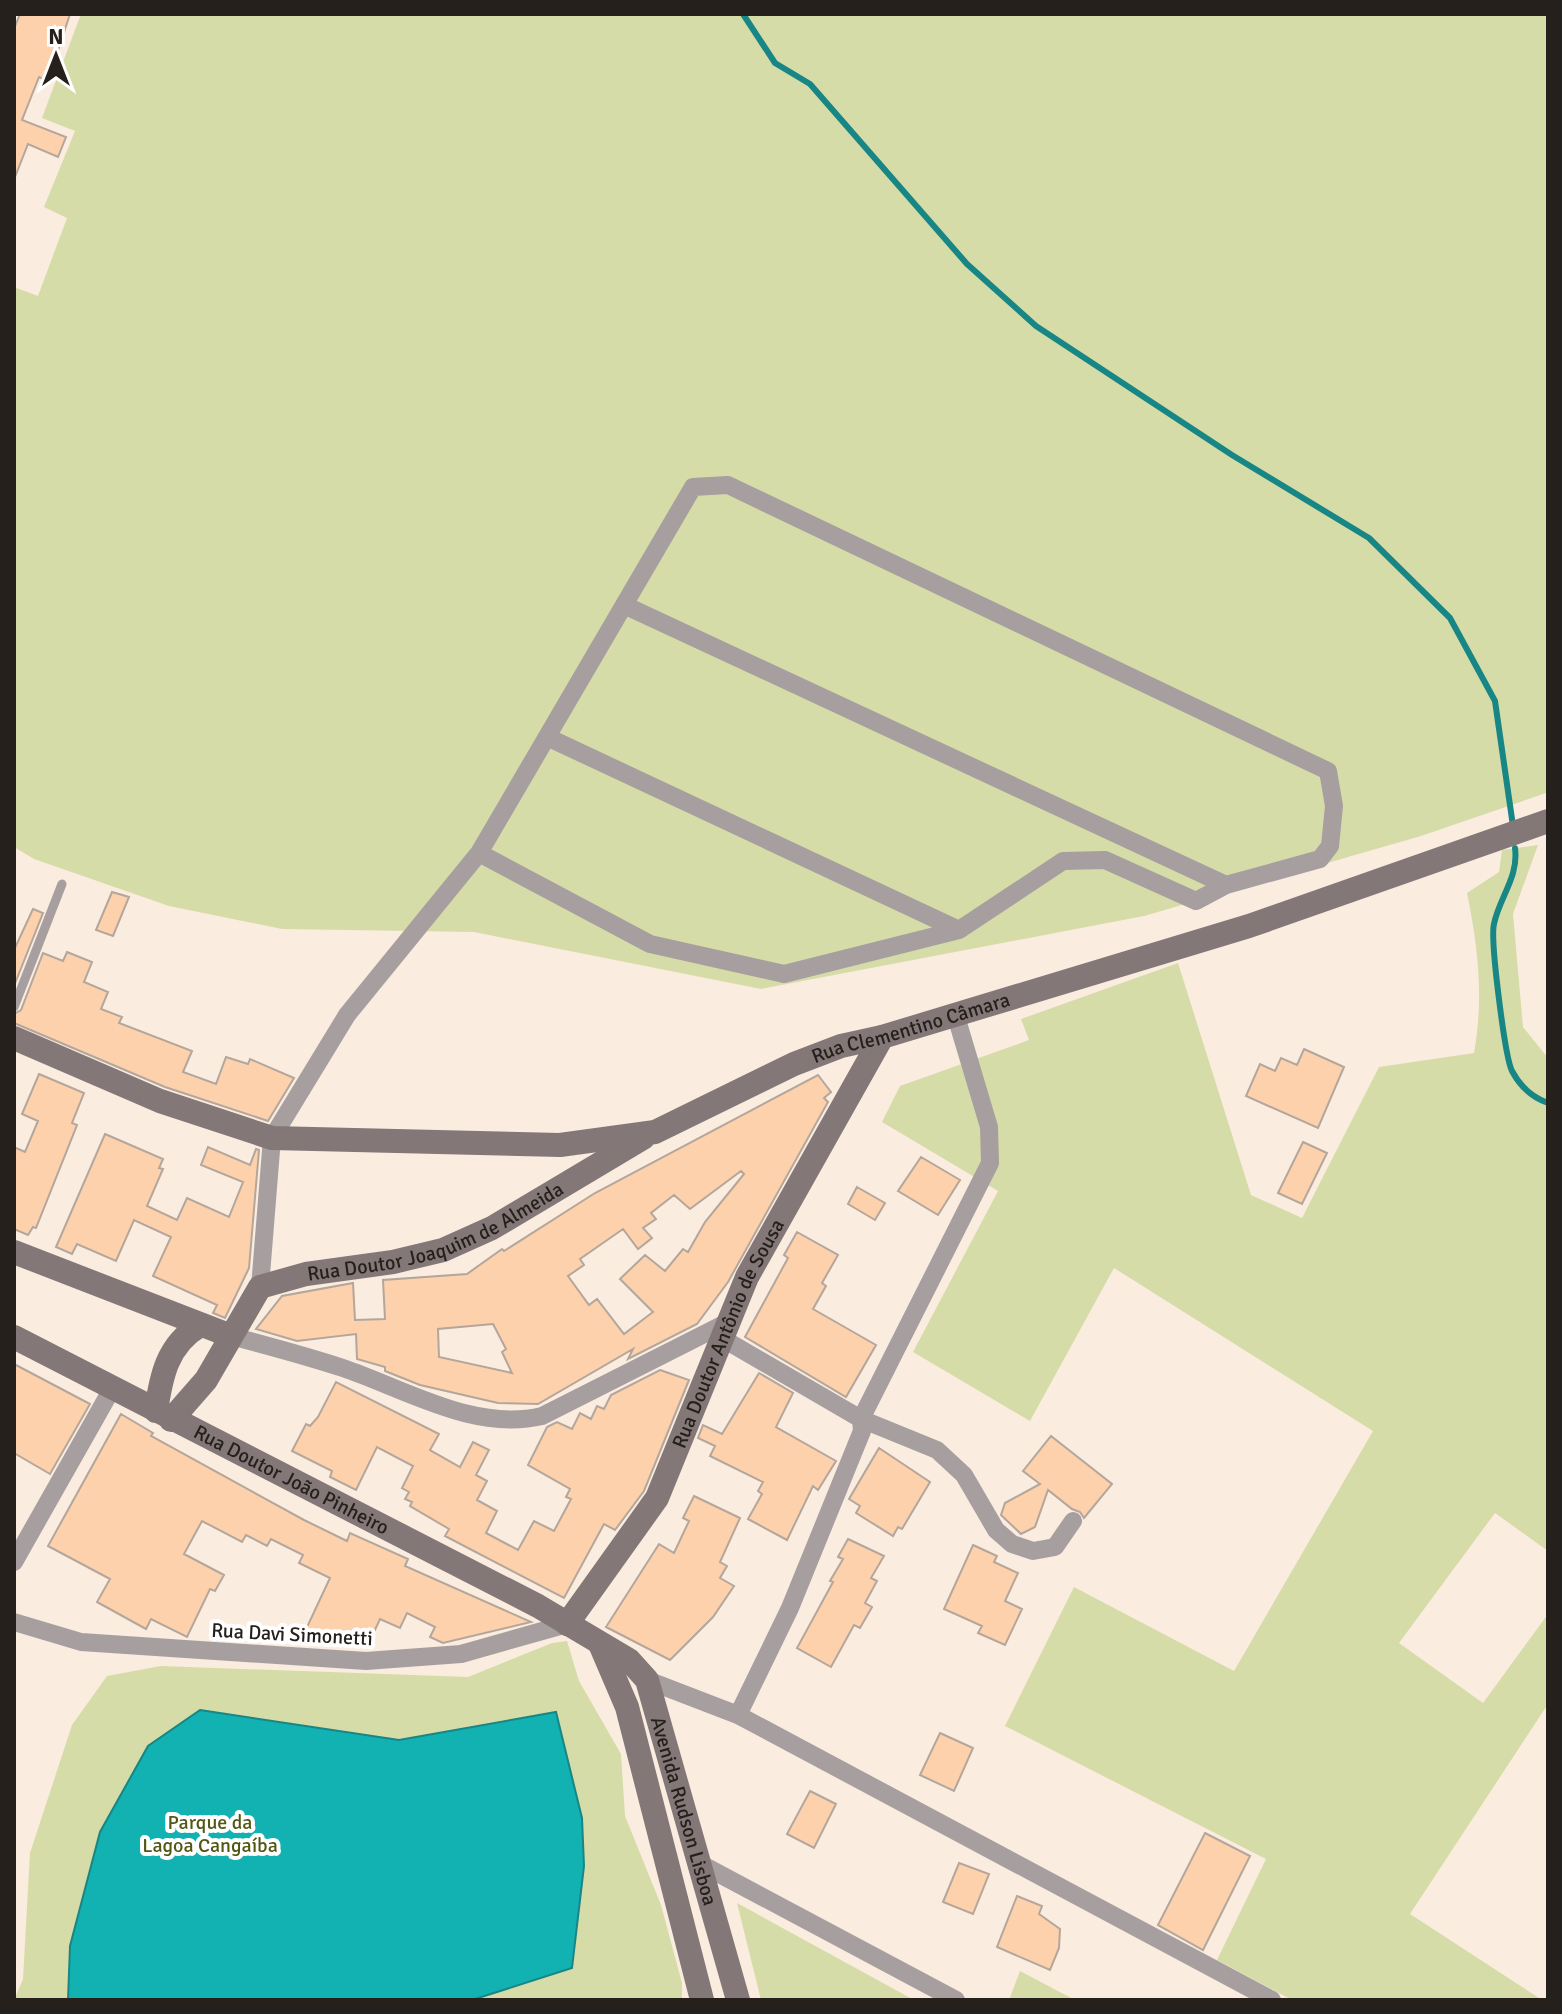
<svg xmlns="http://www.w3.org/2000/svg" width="1562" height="2014" viewBox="0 0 1562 2014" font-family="Signika,sans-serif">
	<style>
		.green { fill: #d6dca8 }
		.water { fill: #12b1b2; stroke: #188685; stroke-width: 2 }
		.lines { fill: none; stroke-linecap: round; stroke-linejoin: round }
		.stream { stroke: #188685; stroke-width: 6 }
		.building { fill: #fcd1ac; stroke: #b4a69b; stroke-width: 2; fill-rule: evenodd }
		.lane { stroke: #a79e9f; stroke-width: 9 }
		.street { stroke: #a79e9f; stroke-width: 18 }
		.secondary { stroke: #847778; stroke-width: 24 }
		.labels { text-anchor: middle; stroke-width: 8; stroke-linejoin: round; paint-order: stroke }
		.street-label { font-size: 20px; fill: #25201b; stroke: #fff }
		.park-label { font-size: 20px; fill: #525714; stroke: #fff }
	</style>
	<rect width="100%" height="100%" fill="#fbece0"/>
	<path class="green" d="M81,14H1548L1546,793L1421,836L1144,916L761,989L474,932L282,929L169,906L34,859L14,847V287L38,296L67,218L44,207L75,131L42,118Z
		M1538,845L1513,914L1523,1027L1548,1058V1551L1495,1513L1399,1643L1483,1703L1548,1614V1704L1410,1914L1542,2000H1292L1217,1960L1266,1859L1005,1726L1074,1587L1234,1671L1373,1431L1114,1268L1030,1421L913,1352L998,1191L882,1122L900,1086L1029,1040L1021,1019L1178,963L1251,1195L1302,1218L1379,1067L1474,1053C1484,997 1478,947 1467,893L1499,872L1502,850Z
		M567,1641L579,1681L621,1754L625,1816L661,1905L682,1983V2000H14L23,1979L30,1853L72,1725L107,1676L161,1666L468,1677L552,1643Z
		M737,1903L914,2000H761Z
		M1020,1971L1075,2000H1009Z"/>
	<path class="water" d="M200,1710L399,1740L556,1712L582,1818L584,1866L572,1968L472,2000H68L70,1946L100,1832L148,1746Z"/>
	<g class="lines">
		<path class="stream" d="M743,14L775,63L810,84L967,264L1036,326L1232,455L1369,538L1450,618L1495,701L1513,826
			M1515,848C1519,877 1499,898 1494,924C1490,940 1505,1057 1512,1071C1520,1086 1533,1098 1548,1103"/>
	</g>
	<path class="building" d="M20,14H70L48,81L39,77L22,120L66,137L58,157L28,144L15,177L14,29Z
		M112,892L129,897L113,936L96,930Z
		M33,909L43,913L14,986V950Z
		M67,952L92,962L84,982L108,992L101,1009L122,1017L119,1023L192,1051L183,1072L216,1084L226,1057L248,1064L250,1059L294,1078L268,1121L165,1087L14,1023V1014L21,1010L43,953L63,961Z
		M1304,1049L1344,1067L1318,1128L1246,1096L1260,1064L1275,1071L1281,1058L1297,1065Z
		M39,1074L84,1093L72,1123L77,1125L36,1228L33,1227L28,1235L14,1229V1147L25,1152L38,1121L22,1114Z
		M818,1075L831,1092L824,1098L828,1102L728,1282L697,1324L628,1359L633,1349L538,1404L498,1403L420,1385L385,1371V1367L357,1359L356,1334L297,1341L256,1329L282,1296L353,1283L355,1320L385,1319L383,1280L467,1274L502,1249L504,1251L595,1193ZM741,1171L744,1174L705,1222L688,1252L683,1249L665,1271L645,1255L620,1279L653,1312L624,1334L597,1299L589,1305L568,1276L584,1265L580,1259L623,1229L638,1249L652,1238L643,1228L656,1219L651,1213L674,1195L690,1209ZM493,1324L506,1349L502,1352L512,1373L439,1357L438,1329Z
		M105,1134L163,1159L159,1168L163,1169L147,1206L177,1220L187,1198L229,1217L243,1182L201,1165L208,1147L250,1165L256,1149L259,1150L249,1268L225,1318L213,1313L217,1305L153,1276L171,1237L134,1220L116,1261L77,1244L72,1254L56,1247Z
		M1303,1142L1327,1153L1302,1204L1278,1193Z
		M921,1157L960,1180L938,1215L898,1191Z
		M857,1187L885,1203L875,1220L848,1204Z
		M797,1232L838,1255L822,1283L826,1286L813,1309L876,1345L846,1397L745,1337L788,1258L784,1255Z
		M14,1364L90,1404L50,1474L14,1453Z
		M660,1370L689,1380L644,1491L615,1530L604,1524L564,1598L445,1536L449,1529L410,1506L412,1502L405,1499L409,1492L402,1488L413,1466L377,1447L356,1490L330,1477L332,1471L292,1451L306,1424L310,1426L318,1417L336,1382L439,1434L430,1450L460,1467L473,1442L489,1450L476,1475L487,1481L477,1500L497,1511L486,1533L518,1550L534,1521L554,1531L571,1499L566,1497L570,1489L528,1465L547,1427L557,1422L572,1429L580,1413L591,1419L597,1406L604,1409L611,1395Z
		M759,1373L793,1393L776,1427L836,1461L818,1490L813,1486L787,1540L748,1519L762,1494L758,1491L763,1482L710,1456L715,1446L698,1438L703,1425L722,1434Z
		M121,1414L153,1433L151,1436L304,1520L347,1541L350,1533L408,1559L405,1566L531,1622L443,1643L430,1637L435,1627L407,1613L400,1628L380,1619L367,1647L300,1642L330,1578L299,1563L303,1555L271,1539L267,1546L246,1535L242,1542L202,1521L184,1554L224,1575L215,1591L210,1589L187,1637L151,1619L146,1629L97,1602L110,1579L48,1546Z
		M1051,1436L1112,1484L1084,1518L1080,1512L1072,1509L1048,1490L1035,1527L1021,1534L1001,1515L1005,1503L1040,1484L1023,1471Z
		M879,1448L930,1482L902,1529L898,1527L893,1536L856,1513L860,1506L849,1499Z
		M694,1496L740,1518L720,1562L727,1566L720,1578L734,1586L713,1617L670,1660L606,1627L659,1544L674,1553L689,1521L683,1518Z
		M848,1539L884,1556L871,1578L877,1581L865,1603L872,1607L860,1628L854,1625L831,1667L797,1648L833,1582L830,1581L843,1559L838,1557Z
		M973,1545L997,1556L994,1562L1018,1573L1005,1601L1022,1609L1005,1645L978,1633L982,1626L944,1609Z
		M940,1733L973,1748L954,1791L920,1775Z
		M810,1791L836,1804L814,1848L787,1834Z
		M1205,1833L1250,1856L1203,1950L1158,1925Z
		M959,1863L989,1874L973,1914L943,1902Z
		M1017,1896L1042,1906L1039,1914L1060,1929L1059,1948L1050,1970L997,1947Z"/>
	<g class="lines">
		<path class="lane" d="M14,1007L62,884"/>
		<path class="street" d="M624,605L1226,885
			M547,737L959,930
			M260,1287L272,1138L347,1015L479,853L693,487L728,485L1328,771L1334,806L1330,846L1320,859L1226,885L1196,901L1105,860L1063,861L959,930L784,974L650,944L479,853
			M231,1336C269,1346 306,1356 343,1368C405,1389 474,1432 542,1416L726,1323
			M720,1337L861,1419L937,1450L964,1475L996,1530L1012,1544L1033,1551L1055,1547L1073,1521
			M14,1562L113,1387
			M14,1622L81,1642L366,1661L461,1654L567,1624
			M647,1680L738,1715L1272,2000
			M738,1715L790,1608L862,1431L861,1419L990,1163L989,1127L955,1013
			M697,1862L956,2000"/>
		<g class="secondary">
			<path id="s1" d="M14,1038L160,1101L272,1138L560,1145L655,1132L794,1064L841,1046L882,1037L1249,926L1548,821"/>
			<path d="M14,1252L231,1336"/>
			<path id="s2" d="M14,1337L538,1606L629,1660L647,1680L738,2000"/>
			<path d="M156,1411C161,1377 167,1345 199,1326"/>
			<path id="s3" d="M171,1420L206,1380L260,1287L306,1274L393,1262L443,1250L492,1228L643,1138"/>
			<path id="s4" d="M567,1624L657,1498L747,1277L882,1037"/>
			<path d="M600,1644L627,1707L702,2000"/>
		</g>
	</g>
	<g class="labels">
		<g class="street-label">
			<text dy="7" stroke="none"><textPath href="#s1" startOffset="938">Rua Clementino Câmara</textPath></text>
			<text dy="7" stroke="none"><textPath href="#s3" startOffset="346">Rua Doutor Joaquim de Almeida</textPath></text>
			<text dy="7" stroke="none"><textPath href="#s4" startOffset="334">Rua Doutor Antônio de Sousa</textPath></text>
			<text dy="7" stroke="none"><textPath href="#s2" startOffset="312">Rua Doutor João Pinheiro</textPath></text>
			<text transform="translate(292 1634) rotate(3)" y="7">Rua Davi Simonetti</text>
			<text dy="7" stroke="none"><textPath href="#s2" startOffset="858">Avenida Rudson Lisboa</textPath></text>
		</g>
		<g class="park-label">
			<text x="210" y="1829">Parque da<tspan x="210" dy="23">Lagoa Cangaíba</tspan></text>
		</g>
	</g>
	<rect width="1562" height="2014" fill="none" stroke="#25201b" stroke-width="32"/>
	<g transform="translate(56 56)" stroke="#ffffff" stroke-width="6" paint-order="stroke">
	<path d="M0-6L14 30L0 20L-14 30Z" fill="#25201b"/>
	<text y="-12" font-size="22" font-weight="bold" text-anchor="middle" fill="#25201b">N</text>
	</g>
</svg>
